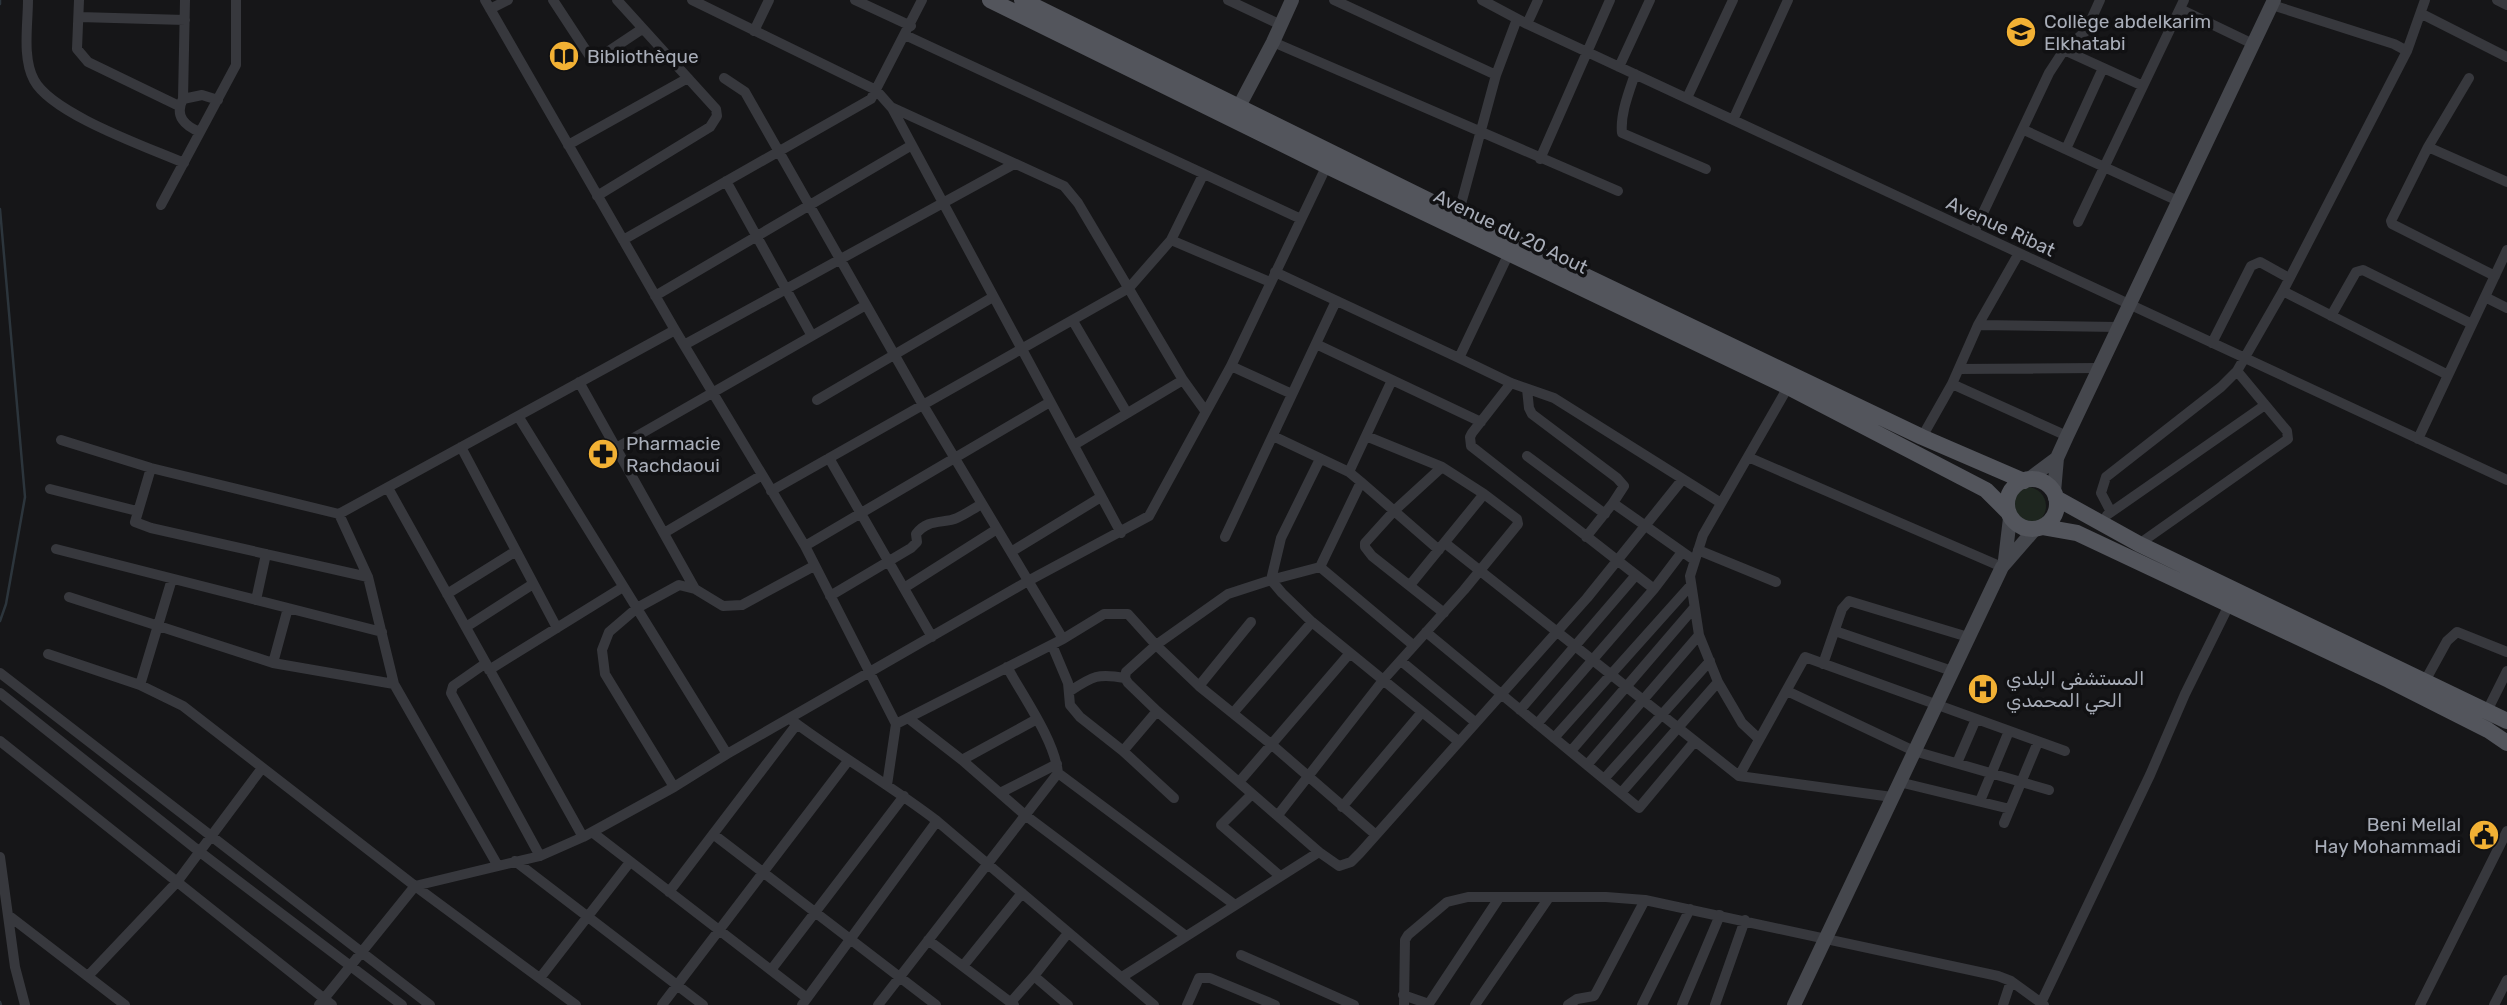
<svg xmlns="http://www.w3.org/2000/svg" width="2507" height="1005" viewBox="0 0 2507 1005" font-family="Rubik,'Noto Naskh Arabic',sans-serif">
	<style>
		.green { fill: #1e261f }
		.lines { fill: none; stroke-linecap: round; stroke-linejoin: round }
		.stream { stroke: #2c353c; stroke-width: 2.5 }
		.street { stroke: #37383d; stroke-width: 10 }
		.secondary { stroke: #45474d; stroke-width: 14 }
		.primary { stroke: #53555c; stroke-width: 16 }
		.labels { text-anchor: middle; stroke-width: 7; stroke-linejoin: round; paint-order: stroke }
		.poi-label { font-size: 19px; fill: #a8adb8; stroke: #111113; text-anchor: start }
		.street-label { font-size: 19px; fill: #a8adb8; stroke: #111113 }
	</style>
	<rect width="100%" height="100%" fill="#161618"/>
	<path class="green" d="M2008 506a19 19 0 1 1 38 0a19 19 0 1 1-38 0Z"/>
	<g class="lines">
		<path class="stream" d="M0,4V0
			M0,209L25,497L6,604L0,621
			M0,1002L1,1005"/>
		<path class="street" d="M28,0C28,24 22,58 34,80C52,114 147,147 184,163
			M79,0L77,49L88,62L179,106
			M485,0L675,330L805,546L896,724L887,785
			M553,0L589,55L596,57L603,55L642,29
			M692,0L876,90L891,107L1064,186L1078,203L1183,380L1206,412
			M855,0L911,26
			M1228,0L1281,25
			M1334,0L1496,75
			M1482,0L1527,24L2507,480
			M2497,0L2507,5
			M2272,5L2394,44L2407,51
			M490,9L508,0
			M2180,9L2253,44
			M2422,14L2507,57
			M79,17L185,20
			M1527,24L1538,0
			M754,31L769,0
			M905,35L1301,219
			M1273,42L1618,191
			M2064,50L2143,86
			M1619,67L1650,0
			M1635,74C1629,92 1620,114 1622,133L1706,169
			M724,78L745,92L923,405L1063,639
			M1687,98L1733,0
			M183,99L185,0
			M892,108L1121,533
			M1733,120L1788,0
			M2024,130L2178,201
			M200,132C185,126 174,116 183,99L202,95L218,100
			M568,145L688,78
			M2428,147L2469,78
			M2066,149L2103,68
			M1540,159L1610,0
			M726,181L812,336
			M597,196L710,127L717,116L716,109L617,0
			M161,205L236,65V0
			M1458,215L1496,75L1517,19
			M2078,222L2184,0
			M1974,232L2049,73L2064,50L2086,31L2100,0
			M623,240L871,99L922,0
			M1171,240L1270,282
			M1509,253L1459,358L1511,383L1554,398L1721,503
			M1275,272L1459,358
			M2495,276L2392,224L2391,221L2428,147L2507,182
			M2283,291L2448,375
			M655,296L912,145
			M2485,297L2507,308
			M2331,316L2356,272L2363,270L2472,324
			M1073,321L1127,413
			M1978,325L2118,327
			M2212,343L2251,266L2260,262L2289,278
			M1316,344L1481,422
			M684,345L1014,164
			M1231,366L1292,394
			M1959,369L2098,368
			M579,382L695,589
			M1511,383L1472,433L1470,437L1471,446L1654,589
			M1952,384L2067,436
			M1527,389L1529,408L1532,414L1617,478L1624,486L1613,503L1586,537
			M817,400L993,297
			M518,416L727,754
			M1273,436L1349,472L1361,482L1320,567
			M1366,436L1442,467L1394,511L1365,543V547L1372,556L1444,613
			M1922,437L1952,384L1978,325L2019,253
			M2418,439L2507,250
			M61,440L151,468L339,514L675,330
			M1074,445L1183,380
			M461,447L557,628
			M616,448L866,305
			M1527,456L1605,514
			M1748,457L2002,567
			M829,458L932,637
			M151,468L135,522L151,528L368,577
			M1349,472L1392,380
			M1361,482L1439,550
			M388,488L583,837
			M50,489L137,511
			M771,491L1129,288L1171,240L1203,175
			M1613,503L1694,560
			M2111,512L2101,493L2106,477L2221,387L2237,371L2283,291L2407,51L2425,0
			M339,514L368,577L394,684L498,866
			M2107,515L2265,405
			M664,533L762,475
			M1225,537L1336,301
			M1445,543L1739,776L1892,797
			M2139,544L2288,439L2287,431L2237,371
			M805,546L1050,402
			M56,549L382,632
			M1698,550L1776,582
			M1011,552L1101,497
			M1320,567L1271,580L1281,538L1320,459
			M1320,567L1413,645
			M1410,585L1484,494
			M904,588L997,529
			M447,594L516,551
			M830,596L911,548L917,542L916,534C928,518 944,524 957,518C966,514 974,508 982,504
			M69,597L273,663L394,684
			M256,600L266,554
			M466,627L533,584
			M1835,631L1952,671
			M1426,632L1639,808L1695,741
			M1052,645L1068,683L1070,705L1080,717L1123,751L1174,798
			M48,654L140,685L183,706L415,886L576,1005
			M1401,661L1475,722
			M273,663L288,608
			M486,663L453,686L451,693L540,856
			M1823,664L1842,609L1849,601L1968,637
			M1007,667C1023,696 1055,741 1058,773L1235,905
			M489,670L623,587
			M0,673L430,1005
			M2425,681L2447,641L2457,632L2507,652
			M140,685L172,579
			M1199,686L1251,622
			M1070,691C1093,676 1098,673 1125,678
			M1787,691L1914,751L2049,790
			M0,693L200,852L402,1005
			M1520,710L1636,575
			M2487,711L2507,671
			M1233,713L1312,622
			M908,718L962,760L1025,815L1186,936
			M790,719C838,755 890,785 937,821L1154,1005
			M896,724L1063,639L1104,614H1128L1156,645L1199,686L1271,744L1376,835
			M1537,724L1654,589L1682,552
			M1554,738L1691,585
			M1759,739L1742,723L1718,682L1699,635L1690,576L1703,535L1788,387
			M0,741L332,1005
			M1458,741L1312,622L1282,593L1271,580L1228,594L1156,645L1126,672L1125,678L1128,683L1157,711L1319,852L1339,866L1351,862L1360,853L1587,598L1682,480
			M1123,751L1157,711
			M1571,751L1693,609
			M962,760L1037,719
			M1957,763L1976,719
			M1587,765L1699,635
			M1739,776L1805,657L2065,751
			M1604,779L1710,661
			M1239,782L1350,653
			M1899,782L2010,809
			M674,787L605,674L602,650L609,632L637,608L679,585L695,589L723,606L742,605L814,566
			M1000,793L1057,764
			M1621,793L1718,682
			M1252,794L1221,825L1280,876
			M1980,801L2009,731
			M1342,807L1422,712
			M1278,815L1384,679L1464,590L1518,524L1517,519L1484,494L1442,467
			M2004,823L2038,742
			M592,832L807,998
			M713,834L936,1005
			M0,857L15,967L25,1005
			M515,861L703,1005
			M669,892L797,724
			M8,915L125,1005
			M928,940L1014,1005
			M1241,955L1354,1005
			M963,966L1022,893
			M771,970L904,796
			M88,976L177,882L262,768
			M1122,977L1319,852
			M540,978L630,862
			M1403,995L1426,1003L1430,1002L1499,898
			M1011,1002L1034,976
			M2041,1003L2150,775L2185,694L2229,605
			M319,1005L415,886L540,856L583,837L674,787L727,754L1028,581L1149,516L1231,366L1328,163
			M662,1005L848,761
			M802,1005L937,821
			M878,1005L1058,773
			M1068,1005L1034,976L1068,933
			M1187,1005L1199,978H1210L1275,1005
			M1404,1005L1405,940L1408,935L1447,902L1468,897H1606L1645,900L1998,976L2011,981L2044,1005
			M1475,1005L1548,899
			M1568,1005L1577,999L1594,996L1597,991L1645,900
			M1642,1005L1690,909
			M1682,1005L1720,915
			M1715,1005L1745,920
			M2003,1005L2011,981
			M2420,1005L2507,831
			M2494,1005L2507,980"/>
		<path class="secondary" d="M1235,114L1273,42L1292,0
			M2029,479L2057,458
			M2054,492L2057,458L2067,436L2274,0
			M2005,560L2010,518
			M1794,1005L2002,567L2035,529"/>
		<path class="primary" d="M990,0L1327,166L1788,387L1986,490L2007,511
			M1022,0L1458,215L1922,437L2024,481
			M2007 504a25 25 0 1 1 50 0a25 25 0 1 1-50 0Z
			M2056,498L2139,544L2507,721
			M2043,527L2077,533L2389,680L2488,730L2507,743"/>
	</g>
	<defs>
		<g id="university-disc" transform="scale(1.575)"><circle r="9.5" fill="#f2b134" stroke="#111113"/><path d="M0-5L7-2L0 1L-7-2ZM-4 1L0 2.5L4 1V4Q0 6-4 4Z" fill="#111"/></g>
		<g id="library-disc" transform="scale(1.575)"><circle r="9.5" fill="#f2b134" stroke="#111113"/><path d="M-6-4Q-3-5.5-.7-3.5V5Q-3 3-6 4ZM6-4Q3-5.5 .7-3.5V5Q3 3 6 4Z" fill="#111"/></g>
		<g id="pharmacy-disc" transform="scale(1.575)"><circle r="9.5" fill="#f2b134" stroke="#111113"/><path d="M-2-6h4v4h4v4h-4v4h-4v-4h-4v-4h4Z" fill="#111"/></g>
		<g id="hospital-disc" transform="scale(1.575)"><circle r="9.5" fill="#f2b134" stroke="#111113"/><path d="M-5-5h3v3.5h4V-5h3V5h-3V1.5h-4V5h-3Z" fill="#111"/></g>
		<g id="civic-disc" transform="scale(1.575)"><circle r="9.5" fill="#f2b134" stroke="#111113"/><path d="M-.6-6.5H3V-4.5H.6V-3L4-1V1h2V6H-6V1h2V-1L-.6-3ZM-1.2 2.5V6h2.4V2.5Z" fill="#111"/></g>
	</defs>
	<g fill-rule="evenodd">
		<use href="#university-disc" x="2021" y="32"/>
		<use href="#library-disc" x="564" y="56"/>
		<use href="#pharmacy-disc" x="603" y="454"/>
		<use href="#hospital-disc" x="1983" y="689"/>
		<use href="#civic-disc" x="2484" y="835"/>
	</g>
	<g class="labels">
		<g class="poi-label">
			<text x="2044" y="28">Collège abdelkarim<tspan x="2044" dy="22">Elkhatabi</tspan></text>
			<text x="587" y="63">Bibliothèque</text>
			<text x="626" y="450">Pharmacie<tspan x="626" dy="22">Rachdaoui</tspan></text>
			<text x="2006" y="685">المستشفى البلدي<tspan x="2006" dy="22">الحي المحمدي</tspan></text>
			<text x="2461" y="831" text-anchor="end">Beni Mellal<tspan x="2461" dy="22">Hay Mohammadi</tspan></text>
		</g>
		<g class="street-label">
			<text transform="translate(2001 226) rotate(25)" y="7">Avenue Ribat</text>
			<text transform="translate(1511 231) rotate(26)" y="7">Avenue du 20 Aout</text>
		</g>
	</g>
</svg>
